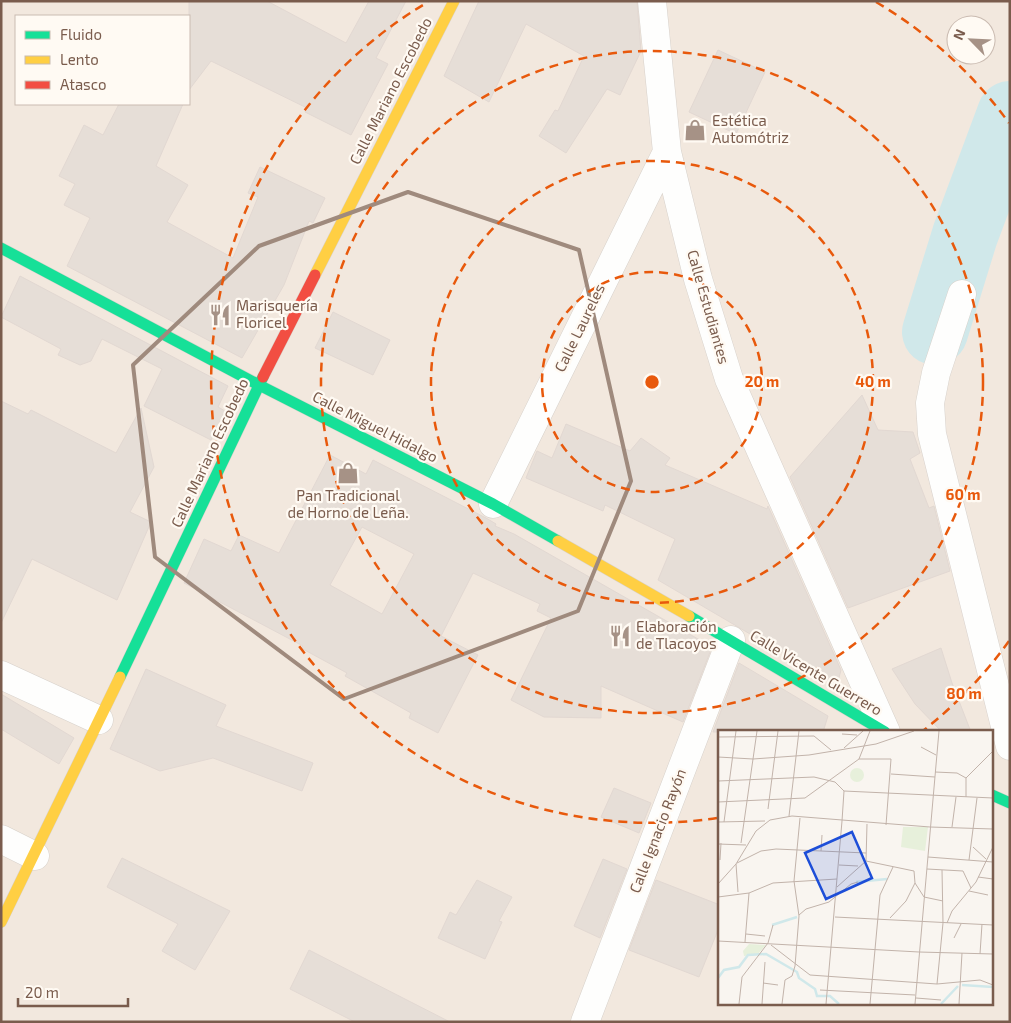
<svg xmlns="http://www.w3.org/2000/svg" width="1011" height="1023" viewBox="0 0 1011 1023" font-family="'Exo 2',sans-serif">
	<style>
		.residential { fill: #f2e8de; fill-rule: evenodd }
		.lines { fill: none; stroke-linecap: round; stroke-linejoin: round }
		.river { stroke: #d0e8ea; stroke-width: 66 }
		.building { fill: #e6ded7; stroke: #e2d8d2; fill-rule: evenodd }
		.street-casing { stroke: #d7d1cb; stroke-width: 29 }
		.fast-casing { stroke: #d9d2cb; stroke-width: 12 }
		.slow-casing { stroke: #d9d2cb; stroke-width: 12 }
		.jam-casing { stroke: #d9d2cb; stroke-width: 12 }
		.street { stroke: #fefefd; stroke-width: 28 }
		.fast { stroke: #16e098; stroke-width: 11 }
		.slow { stroke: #ffcf43; stroke-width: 11 }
		.jam { stroke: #f24e42; stroke-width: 11 }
		.marked { fill: none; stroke: #9f8a7d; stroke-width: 4; stroke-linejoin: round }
		.ring { fill: none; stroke: #e8590c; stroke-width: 2.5; stroke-dasharray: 9 6 }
		.labels { text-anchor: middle; stroke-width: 4.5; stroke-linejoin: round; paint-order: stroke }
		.street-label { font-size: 15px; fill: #7a5c4d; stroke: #fffaf3 }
		.poi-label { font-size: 15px; fill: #7a5c4d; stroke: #fffaf3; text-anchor: start }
		.inset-river { fill: none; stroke: #d0e8ea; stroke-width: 2.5 }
		.inset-road { fill: none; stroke: #c2b3aa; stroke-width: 1 }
		.view { fill: #1d4ed8; fill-opacity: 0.15; stroke: #1d4ed8; stroke-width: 2.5 }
		.inset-edge { fill: none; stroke: #7a5c4d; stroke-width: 2.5 }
		.centre { fill: #e8590c; stroke: #fffaf3; stroke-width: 2.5 }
		.ring-label { font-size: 15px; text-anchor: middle; font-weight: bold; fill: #e8590c; stroke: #fffaf3; stroke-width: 4.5; stroke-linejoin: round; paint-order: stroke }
	</style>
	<rect width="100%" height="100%" fill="#f9f5f0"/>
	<path class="residential" d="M1,1H1010V1022H1ZM16,16H189V104H16ZM956,25H986V55H956ZM720,732H992V1004H720Z"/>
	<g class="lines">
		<path class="river" d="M935,332L965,235L1010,114"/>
	</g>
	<path class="building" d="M189,1H267L346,43L369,1H406L376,58L388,64L351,135L305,112L307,108L211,61L189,90Z
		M479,1H637L641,51L620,95L607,89L566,153L539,136L555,110L558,111L584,56L526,24L489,102L444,76Z
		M718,50L765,72L736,134L689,112Z
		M119,104H183L156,166L188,185L167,222L233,258L258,197L248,193L260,167L325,198L313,223L309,221L284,285L242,358L67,266L90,218L64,205L75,184L59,176L84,125L103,135Z
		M20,276L228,386L218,407L225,411L211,440L144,406L162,369L102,339L91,361L80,365L58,355L61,349L1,317Z
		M333,312L390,340L373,375L315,348Z
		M862,395L878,430L913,432L920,453L910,459L929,508L934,506L950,571L848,608L790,477Z
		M1,401L28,414L31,410L116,453L141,408L154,467L130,512L151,522L117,600L32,559L1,623Z
		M566,424L630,451L641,438L670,458L665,465L767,509L768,506L841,670L837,685L658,580L675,539L605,505L603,511L526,478L537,451L552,458Z
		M330,455L366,474L373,460L486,518L496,524L495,526L514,534L712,647L683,722L601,686V718L544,717L511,700L551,618L537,611L540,604L473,573L441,636L478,655L438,733L409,718L411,713L345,676L347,673L301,648L303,646L184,583L204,539L231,551L239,535L279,553ZM362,527L414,554L382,614L330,585Z
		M941,648L952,683L971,732H942L915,704L892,669Z
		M739,663L828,716L823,732H713Z
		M146,669L226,705L216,726L313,763L302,791L213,758L160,771L110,749Z
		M1,694L74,738L59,764L1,729Z
		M614,788L651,803L639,833L601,817Z
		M122,858L230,911L195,970L162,951L178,924L107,887Z
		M603,859L627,869L600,938L574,926Z
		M477,880L512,897L499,921L502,922L485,959L438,938L450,912L456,915Z
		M656,880L720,905V925L699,977L629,950Z
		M309,950L450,1022H355L290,989Z"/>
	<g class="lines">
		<g class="street-casing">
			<path id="street" d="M652,1L667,152L698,279L729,379L886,732
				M962,294L936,373L930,403L932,434L1010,746
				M493,504L667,152
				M1,675L99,720
				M1,839L35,856
				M585,1022L731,640"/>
		</g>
		<g class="fast-casing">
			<path id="fast" d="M1,248L259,385L493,504L558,541
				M689,616L885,732
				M120,677L263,377
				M992,795L1010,803"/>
		</g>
		<g class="slow-casing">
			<path id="slow" d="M315,275L454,1
				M558,541L689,616
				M1,922L120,677"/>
		</g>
		<g class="jam-casing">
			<path id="jam" d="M263,377L315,275"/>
		</g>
		<use href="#street" class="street"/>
		<use href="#fast" class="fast"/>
		<use href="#slow" class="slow"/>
		<use href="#jam" class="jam"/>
	</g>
	<path class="marked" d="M408,192L579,250L631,481L578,611L344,699L155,557L133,365L259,246Z"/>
	<g class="ring">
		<circle cx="652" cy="382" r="110"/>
		<circle cx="652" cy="382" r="221"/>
		<circle cx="652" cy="382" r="331"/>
		<path d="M1009 641A441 441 0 0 1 924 730M717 818A441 441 0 0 1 428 2M876 2A441 441 0 0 1 1009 123"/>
	</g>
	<defs>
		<g id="shop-bare" transform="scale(1.725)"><path d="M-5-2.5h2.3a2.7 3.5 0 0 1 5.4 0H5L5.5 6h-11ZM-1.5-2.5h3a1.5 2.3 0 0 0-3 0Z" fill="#a69286" stroke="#fffaf3" stroke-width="2.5" paint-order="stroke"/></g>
		<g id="restaurant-bare" transform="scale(1.725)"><path d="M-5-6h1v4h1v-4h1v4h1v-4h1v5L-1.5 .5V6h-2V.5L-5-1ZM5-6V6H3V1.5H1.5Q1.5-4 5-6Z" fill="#a69286" stroke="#fffaf3" stroke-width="2.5" paint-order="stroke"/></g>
	</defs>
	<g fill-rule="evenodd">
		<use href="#shop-bare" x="695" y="130"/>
		<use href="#restaurant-bare" x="220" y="315"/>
		<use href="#shop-bare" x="348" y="473"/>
		<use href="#restaurant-bare" x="620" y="636"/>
	</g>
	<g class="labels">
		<g class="street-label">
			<text transform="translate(391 91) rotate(-63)" y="5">Calle Mariano Escobedo</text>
			<text transform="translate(708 307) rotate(74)" y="5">Calle Estudiantes</text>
			<text transform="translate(580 328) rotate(-64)" y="5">Calle Laureles</text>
			<text transform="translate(375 427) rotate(27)" y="5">Calle Miguel Hidalgo</text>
			<text transform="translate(210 453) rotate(-65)" y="5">Calle Mariano Escobedo</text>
			<text transform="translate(816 673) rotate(31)" y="5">Calle Vicente Guerrero</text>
			<text transform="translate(658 831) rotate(-69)" y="5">Calle Ignacio Rayón</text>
		</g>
		<g class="poi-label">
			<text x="712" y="126">Estética<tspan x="712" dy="17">Automótriz</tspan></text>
			<text x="236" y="311">Marisquería<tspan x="236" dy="17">Floricel</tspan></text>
			<text x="348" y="501" text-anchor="middle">Pan Tradicional<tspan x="348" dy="17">de Horno de Leña.</tspan></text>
			<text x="636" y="632">Elaboración<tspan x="636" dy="17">de Tlacoyos</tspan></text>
		</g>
	</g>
	<g transform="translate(718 730)">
		<rect width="275" height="275" fill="#f9f5f0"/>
		<path d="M132 45a7 7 0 1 1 14 0a7 7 0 1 1-14 0ZM185,97H210L207,121L183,117ZM31,214L48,215L39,225L26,226L25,221Z" fill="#e7f0db"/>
		<path class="inset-river" d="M138,152L169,149M54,195L79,187M0,248L6,240L21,237L30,225L48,224L79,242L81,248L97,259L99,266H112L121,274M244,255L275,257M223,274L240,256"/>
		<path class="inset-road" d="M124,4L139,5M96,6L113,20M0,7L96,6M203,17L218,25M126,18L145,1M0,27L35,29L91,25L158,14L196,1M141,29H173M217,42L239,43L248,48M173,44L217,47M248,48L275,21M248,48V67M0,51L96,47L117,52L126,61L124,91M126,61L275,68M0,72L87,68L141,29L152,1M50,79L60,1M71,86L81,1M0,92L47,91M6,92L18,1M168,95L173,29M212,97L275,99M234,97L238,67M23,113L39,1M0,114L28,115M255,117L268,129M103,121L104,105M210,127L275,132M2,130L3,113M251,130L259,68M148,131L196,141L197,153L206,167L225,171M148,131L149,94M19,133L43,121L58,119L148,123M18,134L20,162M121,135L140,136M209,139L245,141L253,158M260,147L275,149M0,154L18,134L38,101L52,90L74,86L212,97M119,157L148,131M251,161L270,165M0,167L31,163L55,153L119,149M81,185L88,179L111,172L133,154L140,152M117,187L275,195M172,188L188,171L197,153M229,193L234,181L258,152L275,117M28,204L47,206M236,208L243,194M0,211L201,222M27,212L31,163M53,215L92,245L219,254L262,250L275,255M201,222L275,224M262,224L264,194M45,253L60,255M219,254L225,193L224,140M102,260L197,265M198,268L223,270M21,274L24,247L50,213L55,195M44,274L47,232M64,274L67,250L74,246L77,236L81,186L76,151L82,88M108,274L124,91M152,274L162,165L175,137M197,274L221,1M241,274L244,223"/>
		<path class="view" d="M134,102L154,148L108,169L87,123Z"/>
		<rect width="275" height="275" class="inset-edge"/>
	</g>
	<circle cx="652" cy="382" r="8" class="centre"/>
	<g class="ring-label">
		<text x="762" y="387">20 m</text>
		<text x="873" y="387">40 m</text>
		<text x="963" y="500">60 m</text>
		<text x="964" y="699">80 m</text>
	</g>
	<rect width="1011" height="1023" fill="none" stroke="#7a5c4d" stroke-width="5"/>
	<rect x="15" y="15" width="175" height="90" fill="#fffaf3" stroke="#cabbb1"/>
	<rect x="25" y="31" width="25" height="8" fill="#16e098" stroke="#cabbb1"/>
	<text x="60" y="40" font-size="15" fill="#7a5c4d">Fluido</text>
	<rect x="25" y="56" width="25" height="8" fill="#ffcf43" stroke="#cabbb1"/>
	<text x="60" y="65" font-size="15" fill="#7a5c4d">Lento</text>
	<rect x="25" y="81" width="25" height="8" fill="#f24e42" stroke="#cabbb1"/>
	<text x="60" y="90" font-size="15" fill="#7a5c4d">Atasco</text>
	<g transform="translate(971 40) rotate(294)"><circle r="24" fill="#fffaf3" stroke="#cabbb1"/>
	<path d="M0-4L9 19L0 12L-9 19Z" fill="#a69286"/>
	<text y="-8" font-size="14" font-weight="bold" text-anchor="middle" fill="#7a5c4d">N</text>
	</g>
	<path d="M18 998v8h110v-8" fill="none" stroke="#7a5c4d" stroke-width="2.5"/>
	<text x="25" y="998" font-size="15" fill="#7a5c4d" stroke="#fffaf3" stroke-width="4" paint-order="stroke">20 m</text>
</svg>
